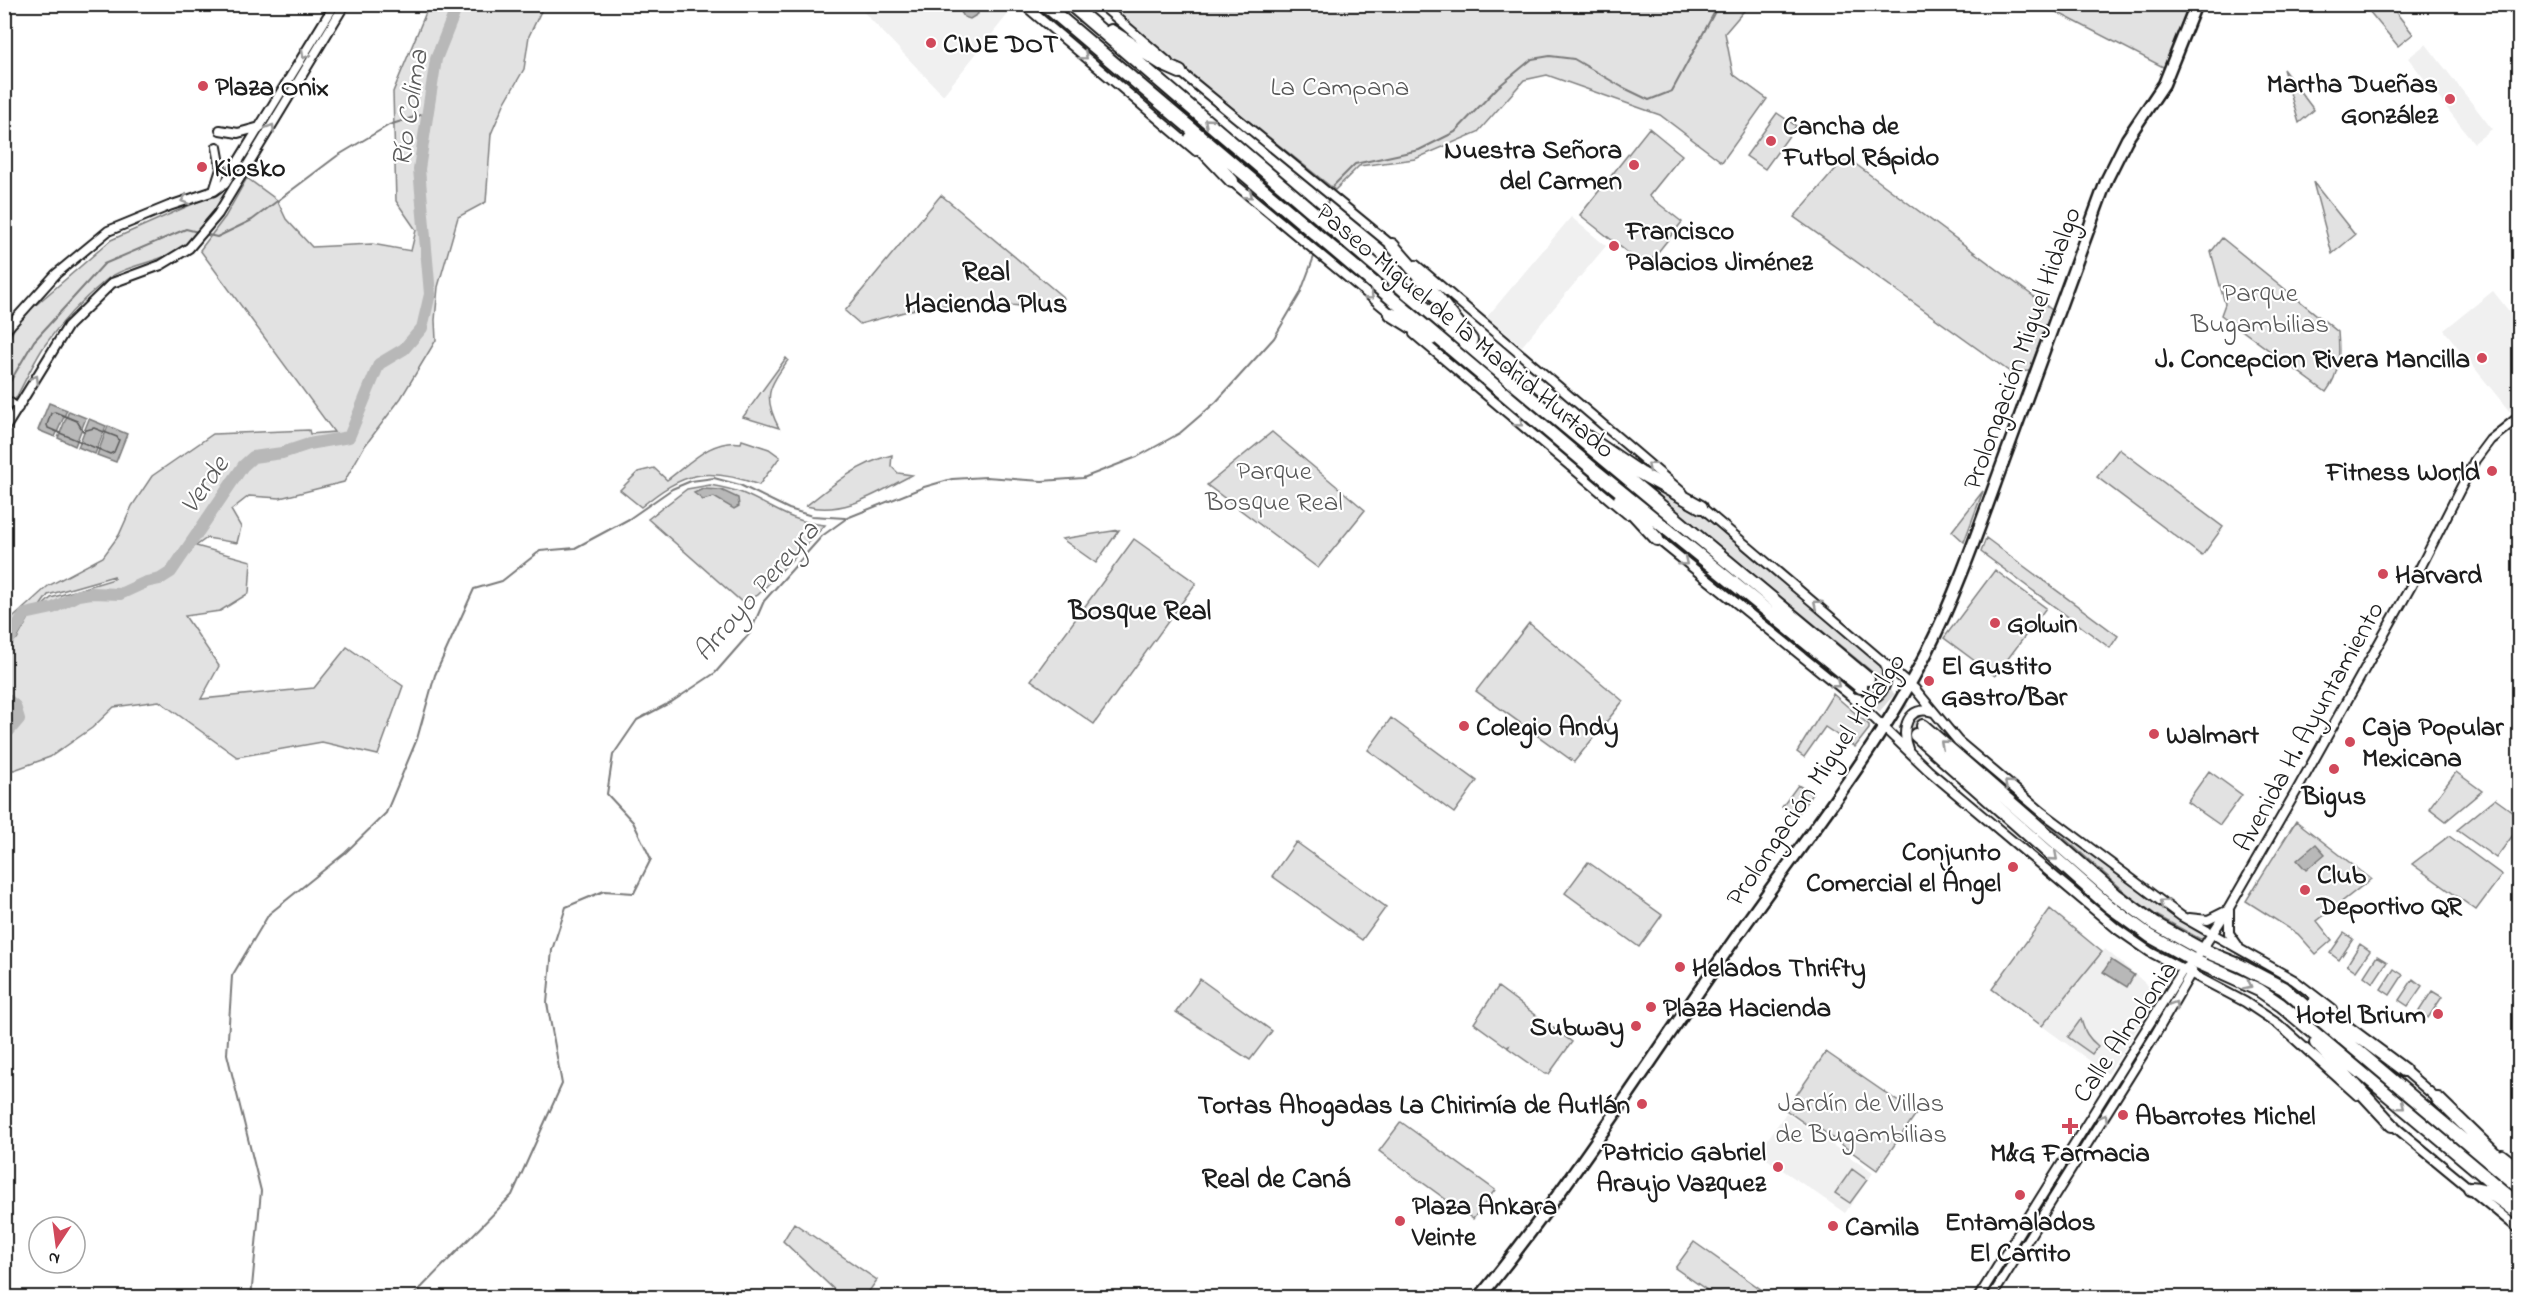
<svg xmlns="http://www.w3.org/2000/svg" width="2524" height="1302" viewBox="0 0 2524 1302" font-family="'Indie Flower',sans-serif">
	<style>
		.built { fill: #f0f0f0 }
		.green { fill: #e2e2e2; stroke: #7f7f7f; stroke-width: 1.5 }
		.water { fill: #b8b8b8; stroke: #7a7a7a; stroke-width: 1.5 }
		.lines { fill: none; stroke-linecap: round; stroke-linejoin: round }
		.shore { stroke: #5a5a5a; stroke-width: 1.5 }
		.stream { stroke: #7a7a7a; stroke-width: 2 }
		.river { stroke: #b8b8b8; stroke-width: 12 }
		.highway-tunnel { stroke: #ddd; stroke-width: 12; stroke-dasharray: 12 6; stroke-linecap: butt }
		.minor-casing { stroke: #1c1c1c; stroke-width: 12 }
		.major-casing { stroke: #1c1c1c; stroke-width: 15 }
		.highway-casing { stroke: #1c1c1c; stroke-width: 16 }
		.minor { stroke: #fff; stroke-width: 8 }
		.major { stroke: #fff; stroke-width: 10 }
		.highway { stroke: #fff; stroke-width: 12 }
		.oneway { stroke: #999 }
		.poi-dot { fill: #d1495b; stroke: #fff; stroke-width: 2 }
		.labels { text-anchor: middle; stroke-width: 4.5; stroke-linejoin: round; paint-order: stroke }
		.poi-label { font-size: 27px; font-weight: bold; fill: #1c1c1c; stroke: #fff; text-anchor: start }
		.park-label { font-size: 27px; fill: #575757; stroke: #fff }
		.street-label { font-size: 27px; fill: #1c1c1c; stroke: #fff }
		.water-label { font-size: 28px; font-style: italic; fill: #5a5a5a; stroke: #fff }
		.neighbourhood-label { font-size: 28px; font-weight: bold; fill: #1c1c1c; stroke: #fff }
	</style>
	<rect width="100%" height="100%" fill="#fff"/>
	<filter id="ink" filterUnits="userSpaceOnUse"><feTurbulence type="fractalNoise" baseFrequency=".0167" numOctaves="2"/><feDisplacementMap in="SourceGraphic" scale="12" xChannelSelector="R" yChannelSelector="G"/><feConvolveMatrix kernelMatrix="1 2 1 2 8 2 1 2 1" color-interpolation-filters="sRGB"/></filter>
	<g filter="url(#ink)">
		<path class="built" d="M1009,4L1013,8L943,95L857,5Z
			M2426,44L2492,129L2474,143L2408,58Z
			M1571,217L1606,246L1522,346L1487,317Z
			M2493,291L2519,324V404L2510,412L2444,330Z
			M2105,949L2159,995L2108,1074L2042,1026Z
			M1786,1113L1873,1173L1845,1213L1758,1153Z"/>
		<path class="green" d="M429,5H544L529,36L524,69L504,104L491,134L486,202L458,217L438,287L435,320L436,340L401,398L364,447L344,482L280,498L249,496L231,510L241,527L237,543L207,538L196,546L251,561L249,593L220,611L185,616L219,666L201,699L314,688L347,647L403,686L378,755L322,742L237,757L159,701L114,707L92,728L50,757L14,770L5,769V645L17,639L29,618L51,598L114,579V576L48,595L40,606L24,611L8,640L5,642V625L48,586L103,557L119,535L132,506L152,476L213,434L309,430L310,434L334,432L200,250L225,217L247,178L277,200L286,219L312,247L372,244L411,251L416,230L396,201L393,92Z
			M1107,5H1749L1725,33L1733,74L1767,99L1722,162L1660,115L1547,75L1524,80L1478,132L1415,159L1359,166L1335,190L1167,56Z
			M2043,5H2189L2165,68Z
			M2364,5H2390L2413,34L2398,46Z
			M2283,69L2314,110L2299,123Z
			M1777,113L1796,126L1765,169L1746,156Z
			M1649,128L1682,155L1649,196L1682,222L1646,267L1580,215Z
			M1846,157L2052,310L2029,371L2010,372L1794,217Z
			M2313,182L2355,235L2332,254Z
			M229,188C213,213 196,243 168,255C148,264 122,267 105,281C83,299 61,322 45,345C30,367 20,394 5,417V348L15,327L30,310L111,240Z
			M941,195L1064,298L1046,307L967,303L919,308L860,324L845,311Z
			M2222,238L2338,332C2340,356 2340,373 2326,392L2221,315L2225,304L2211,252Z
			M786,358L788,360C769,387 762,396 779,428L743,417Z
			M1272,432L1365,510L1318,568L1207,485Z
			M742,440L769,449L780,457L759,485C707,466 683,472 641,507L620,490L638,472L654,468L667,480C689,464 712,438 741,443Z
			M2119,449L2223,527L2202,556L2097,477Z
			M892,455L891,466L898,473L912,475C878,492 845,516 806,506C832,485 859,463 892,455Z
			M1612,458L1695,507L1881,665L1884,670L1882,680Z
			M710,485C721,487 732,489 742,493C773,506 789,522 825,525L758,595L743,603L648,519L687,489Z
			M1983,491L1964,542L1952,531Z
			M1119,530L1096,563L1062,539Z
			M1986,538L2118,636L2110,648L1981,552Z
			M1134,539L1196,583L1094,724L1031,680Z
			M1995,570L2046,608L1995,676L1944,638Z
			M1529,623L1623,701L1574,762L1476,691Z
			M1833,694L1869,725V729L1855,747L1825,727L1804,757L1797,752Z
			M1391,718L1477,781L1454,813L1368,750Z
			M2209,771L2242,795L2220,825L2187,802Z
			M2456,772L2482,791L2446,821L2429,808Z
			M1798,785L1812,794L1796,817L1782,807Z
			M2495,799L2520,817L2519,827L2496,858L2457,830Z
			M2040,817L2100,858L2157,905L2204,932L2205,938L2200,939L2156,915L2130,896Z
			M2296,821L2371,879L2317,921L2332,940L2316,954L2298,934L2246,901Z
			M2449,836L2502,875L2476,910L2412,864Z
			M1296,842L1386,907L1362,940L1272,876Z
			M1588,862L1662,915L1639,947L1565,893Z
			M2050,909L2102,952L2042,1026L1992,989Z
			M2344,933L2353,939L2339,960L2330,953Z
			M2360,944L2370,951L2356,971L2347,965Z
			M2377,956L2387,962L2373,983L2364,976Z
			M2394,969L2403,975L2390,995L2381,989Z
			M1200,979L1272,1031L1250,1060L1176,1012Z
			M2413,979L2422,986L2408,1006L2399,1000Z
			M1498,987L1572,1042L1549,1074H1545L1508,1048L1509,1046L1507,1047L1474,1023Z
			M2432,991L2442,997L2428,1018L2419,1011Z
			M2081,1019C2084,1031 2088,1038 2098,1046L2092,1054L2068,1037Z
			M1826,1052L1916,1114L1877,1170L1813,1124L1810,1127L1786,1110Z
			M1401,1122L1495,1190L1473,1219L1379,1151Z
			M1852,1169L1867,1180L1850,1203L1835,1193Z
			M794,1223L877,1280L865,1297H842L783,1241Z
			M1694,1242L1772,1297H1717L1675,1268Z"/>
		<path class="water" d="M962,5H978V14L970,19L964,17L961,12Z
			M49,403L67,410L55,437L38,430Z
			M69,411L86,418L75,446L58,438Z
			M89,419L106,426L95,454L78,447Z
			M108,426L127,434L116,462L97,455Z
			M703,489L721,490L738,498L739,506L734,509L714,497L703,500L694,493Z
			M2316,844L2325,854L2306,870L2297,860Z
			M2111,960L2134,975L2127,987L2103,972Z"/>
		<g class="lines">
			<path class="shore" d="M55,412L77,421L83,431L94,428L117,437L119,440L114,452L110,454L48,428L47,425L51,413Z"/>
			<path class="stream" d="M1324,216L1331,188L1355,164L1419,150L1455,132L1498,87L1532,59L1550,56L1574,59L1622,87L1649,100L1672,91L1719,4
				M204,234L217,237L252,220L337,156L389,125L427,113
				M4,392L34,341L104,264L186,229L198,232
				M251,1298L261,1191L227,1054L232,976L269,914L345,853L386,813L417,739L435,675L474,589L502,581L540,551L575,548L629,519L672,489L691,481L714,478L740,485L789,509L812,516L845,518
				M411,1298L512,1195L562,1084L547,1003L552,950L566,907L604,891L634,893L651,859L633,822L607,794L613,755L637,720L673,701L715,673L750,633L764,601L822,536L847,518L924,487L952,479L986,477L1042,481L1083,478L1137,457L1180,433L1216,402L1274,338L1300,294L1315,254"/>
			<path class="river" d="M4,648L25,614L53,608L78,595L92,593L120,594L146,582L160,579L171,572L243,466L253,457L282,453L309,444L349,437L379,364L404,349L422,328L430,294L419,169L436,59L458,4
				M4,697L15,706L19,719L7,733H4"/>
			<path class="highway-tunnel" d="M1868,679L1923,726
				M1861,687L1916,735"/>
			<g class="minor-casing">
				<path id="minor" d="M1023,4L1196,151
					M1100,4L1168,62
					M1177,69L1395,248
					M220,130L238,133L260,127
					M1230,180L1394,316
					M214,191L221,169L217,147
					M1416,265L1683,493
					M4,332L56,274L108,231L169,206L214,191L225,183L335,4
					M1414,334L1627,514
					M4,399L18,408
					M4,430L68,326L112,283L161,265L189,248L218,214L345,4
					M1700,506L1915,689L1958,741L2042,812L2181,916L2294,980L2333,1010
					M1655,537L1851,696L1928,770L2117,929L2150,952L2245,1002L2278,1024L2357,1095
					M1856,698C1878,707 1893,683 1885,664
					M1908,749C1900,729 1908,704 1933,712
					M2229,910V933L2238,946
					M2189,918L2208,920L2226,911
					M2402,1068L2440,1101
					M2389,1122L2520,1230
					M2502,1154L2520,1168
					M1978,1298L2183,970L2193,963L2229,908L2297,790L2411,586L2475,460L2490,440L2520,416
					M1991,1298L2155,1035L2192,971"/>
			</g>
			<g class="major-casing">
				<path id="major" d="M1479,1298C1571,1185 1649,1062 1732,943C1798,848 1874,756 1927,652C1957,592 1979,528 2002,465C2037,370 2072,274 2107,179L2127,139L2164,84L2196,4"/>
			</g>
			<g class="highway-casing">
				<path id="highway" d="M1044,4L1593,469L1861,687
					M1070,4L1488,362L1868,679
					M1111,31L1164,65L1180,72
					M1191,138L1232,181
					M1392,245L1428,286L1471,340
					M1391,314L1431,339
					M1587,437L1640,473L1701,507
					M1620,499L1657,539
					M1923,726L2116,895L2155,924L2202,950L2241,966L2283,988L2520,1188
					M1916,735L2109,906L2150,936L2195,961L2259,990L2281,1005L2520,1206
					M2314,1003L2404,1070
					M2316,1043L2392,1125
					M2438,1099L2510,1169
					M2470,1188C2489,1188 2505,1204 2520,1215"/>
			</g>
			<use href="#minor" class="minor"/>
			<use href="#major" class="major"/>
			<use href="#highway" class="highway"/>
		</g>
		<defs><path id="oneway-chevron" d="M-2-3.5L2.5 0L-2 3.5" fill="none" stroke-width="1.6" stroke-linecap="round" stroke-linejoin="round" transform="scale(1.5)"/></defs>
		<g class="oneway">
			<use href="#oneway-chevron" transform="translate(305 55) rotate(122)"/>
			<use href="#oneway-chevron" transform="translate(1084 56) rotate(40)"/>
			<use href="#oneway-chevron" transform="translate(1208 122) rotate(-139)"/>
			<use href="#oneway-chevron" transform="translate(271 128) rotate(-58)"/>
			<use href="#oneway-chevron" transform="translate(1249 195) rotate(39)"/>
			<use href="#oneway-chevron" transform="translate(185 200) rotate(162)"/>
			<use href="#oneway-chevron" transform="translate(1370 296) rotate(40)"/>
			<use href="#oneway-chevron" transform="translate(35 379) rotate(-58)"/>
			<use href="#oneway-chevron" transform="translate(1519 423) rotate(40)"/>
			<use href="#oneway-chevron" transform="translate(1651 466) rotate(-140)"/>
			<use href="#oneway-chevron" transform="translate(1684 562) rotate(39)"/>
			<use href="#oneway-chevron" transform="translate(1817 604) rotate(-140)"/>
			<use href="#oneway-chevron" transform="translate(1836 684) rotate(38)"/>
			<use href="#oneway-chevron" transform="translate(1944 744) rotate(-139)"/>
			<use href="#oneway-chevron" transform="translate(2008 784) rotate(-139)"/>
			<use href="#oneway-chevron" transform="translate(2054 857) rotate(41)"/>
			<use href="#oneway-chevron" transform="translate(2163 903) rotate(-144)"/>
			<use href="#oneway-chevron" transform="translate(2248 985) rotate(27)"/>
			<use href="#oneway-chevron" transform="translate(2174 1005) rotate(-59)"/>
			<use href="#oneway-chevron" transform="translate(2401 1106) rotate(40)"/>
			<use href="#oneway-chevron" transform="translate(2104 1118) rotate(-58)"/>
		</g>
	</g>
	<g class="poi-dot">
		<circle cx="931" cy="43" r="6"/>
		<circle cx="203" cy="86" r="6"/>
		<circle cx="2450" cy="99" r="6"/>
		<circle cx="1771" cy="141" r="6"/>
		<circle cx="1634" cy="165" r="6"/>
		<circle cx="202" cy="167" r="6"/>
		<circle cx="1614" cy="246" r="6"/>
		<circle cx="2482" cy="358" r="6"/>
		<circle cx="2492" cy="471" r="6"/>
		<circle cx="2383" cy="574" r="6"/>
		<circle cx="1995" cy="623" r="6"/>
		<circle cx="1929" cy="681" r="6"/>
		<circle cx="1464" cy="726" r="6"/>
		<circle cx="2154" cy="734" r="6"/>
		<circle cx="2350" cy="742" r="6"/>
		<circle cx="2334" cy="769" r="6"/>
		<circle cx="2013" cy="867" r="6"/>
		<circle cx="2305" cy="890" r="6"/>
		<circle cx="1680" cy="967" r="6"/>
		<circle cx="1651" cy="1007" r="6"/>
		<circle cx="2438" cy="1014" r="6"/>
		<circle cx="1636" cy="1026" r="6"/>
		<circle cx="1642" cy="1104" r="6"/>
		<circle cx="2123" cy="1115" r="6"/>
		<path d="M2067 1117h6v6h6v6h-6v6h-6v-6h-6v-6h6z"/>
		<circle cx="1778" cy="1167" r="6"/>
		<circle cx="2020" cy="1195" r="6"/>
		<circle cx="1400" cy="1221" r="6"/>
		<circle cx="1833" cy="1226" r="6"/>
	</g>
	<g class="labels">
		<g class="poi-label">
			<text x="943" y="52">CINE DOT</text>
			<text x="2438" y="92" text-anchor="end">Martha Dueñas<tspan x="2438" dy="31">González</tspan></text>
			<text x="215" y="95">Plaza Onix</text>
			<text x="1783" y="134">Cancha de<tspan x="1783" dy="31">Futbol Rápido</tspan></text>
			<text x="1622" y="158" text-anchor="end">Nuestra Señora<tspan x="1622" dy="31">del Carmen</tspan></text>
			<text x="214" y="176">Kiosko</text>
			<text x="1626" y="239">Francisco<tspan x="1626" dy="31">Palacios Jiménez</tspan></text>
			<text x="2470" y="367" text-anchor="end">J. Concepcion Rivera Mancilla</text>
			<text x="2480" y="480" text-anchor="end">Fitness World</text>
			<text x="2395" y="583">Harvard</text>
			<text x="2007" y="632">Golwin</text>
			<text x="1941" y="674">El Gustito<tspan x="1941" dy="31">Gastro/Bar</tspan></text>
			<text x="1476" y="735">Colegio Andy</text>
			<text x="2362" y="735">Caja Popular<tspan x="2362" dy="31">Mexicana</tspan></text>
			<text x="2166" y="743">Walmart</text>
			<text x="2334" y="804" text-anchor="middle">Bigus</text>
			<text x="2001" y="860" text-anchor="end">Conjunto<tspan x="2001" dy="31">Comercial el Ángel</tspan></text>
			<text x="2317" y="883">Club<tspan x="2317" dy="31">Deportivo QR</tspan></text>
			<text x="1692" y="976">Helados Thrifty</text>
			<text x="1663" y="1016">Plaza Hacienda</text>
			<text x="2426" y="1023" text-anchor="end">Hotel Brium</text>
			<text x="1624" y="1035" text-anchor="end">Subway</text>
			<text x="1630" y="1113" text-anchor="end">Tortas Ahogadas La Chirimía de Autlán</text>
			<text x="2135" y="1124">Abarrotes Michel</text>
			<text x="1766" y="1160" text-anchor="end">Patricio Gabriel<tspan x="1766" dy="31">Araujo Vazquez</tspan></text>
			<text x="2070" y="1161" text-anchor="middle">M&amp;G Farmacia</text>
			<text x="1412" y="1214">Plaza Ankara<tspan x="1412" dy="31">Veinte</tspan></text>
			<text x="2020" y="1230" text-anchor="middle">Entamalados<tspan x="2020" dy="31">El Carrito</tspan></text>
			<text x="1845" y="1235">Camila</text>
		</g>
		<g class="park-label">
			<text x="1340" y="95">La Campana</text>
			<text x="2260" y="301">Parque<tspan x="2260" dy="31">Bugambilias</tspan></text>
			<text x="1274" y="479">Parque<tspan x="1274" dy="31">Bosque Real</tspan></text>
			<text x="1861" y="1111">Jardín de Villas<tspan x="1861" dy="31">de Bugambilias</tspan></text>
		</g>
		<g class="street-label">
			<text transform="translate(1466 330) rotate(40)" y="9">Paseo Miguel de la Madrid Hurtado</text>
			<text transform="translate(2021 348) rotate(-70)" y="9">Prolongación Miguel Hidalgo</text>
			<text transform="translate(2308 726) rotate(-61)" y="9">Avenida H. Ayuntamiento</text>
			<text transform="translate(1815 779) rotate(-56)" y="9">Prolongación Miguel Hidalgo</text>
			<text transform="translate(2124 1031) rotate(-56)" y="9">Calle Almolonia</text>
		</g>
		<g class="water-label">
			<text transform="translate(408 108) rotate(-81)" y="10">Río Colima</text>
			<text transform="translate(203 484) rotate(-55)" y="10">Verde</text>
			<text transform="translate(755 590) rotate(-49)" y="10">Arroyo Pereyra</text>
		</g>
		<g class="neighbourhood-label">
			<text x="986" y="280">Real<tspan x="986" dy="32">Hacienda Plus</tspan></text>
			<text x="1140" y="619">Bosque Real</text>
			<text x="1276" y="1187">Real de Caná</text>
		</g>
	</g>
	<rect width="2524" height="1302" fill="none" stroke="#fff" stroke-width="24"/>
	<rect x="12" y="12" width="2500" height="1278" fill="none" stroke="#1c1c1c" stroke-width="2" filter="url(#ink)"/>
	<g transform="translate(57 1245) rotate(193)"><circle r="28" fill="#ffffff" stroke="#a4a4a4" stroke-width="1.5"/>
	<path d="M0-4.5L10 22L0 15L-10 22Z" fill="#d1495b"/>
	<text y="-9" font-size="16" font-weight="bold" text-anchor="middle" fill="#1c1c1c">N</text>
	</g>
</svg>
